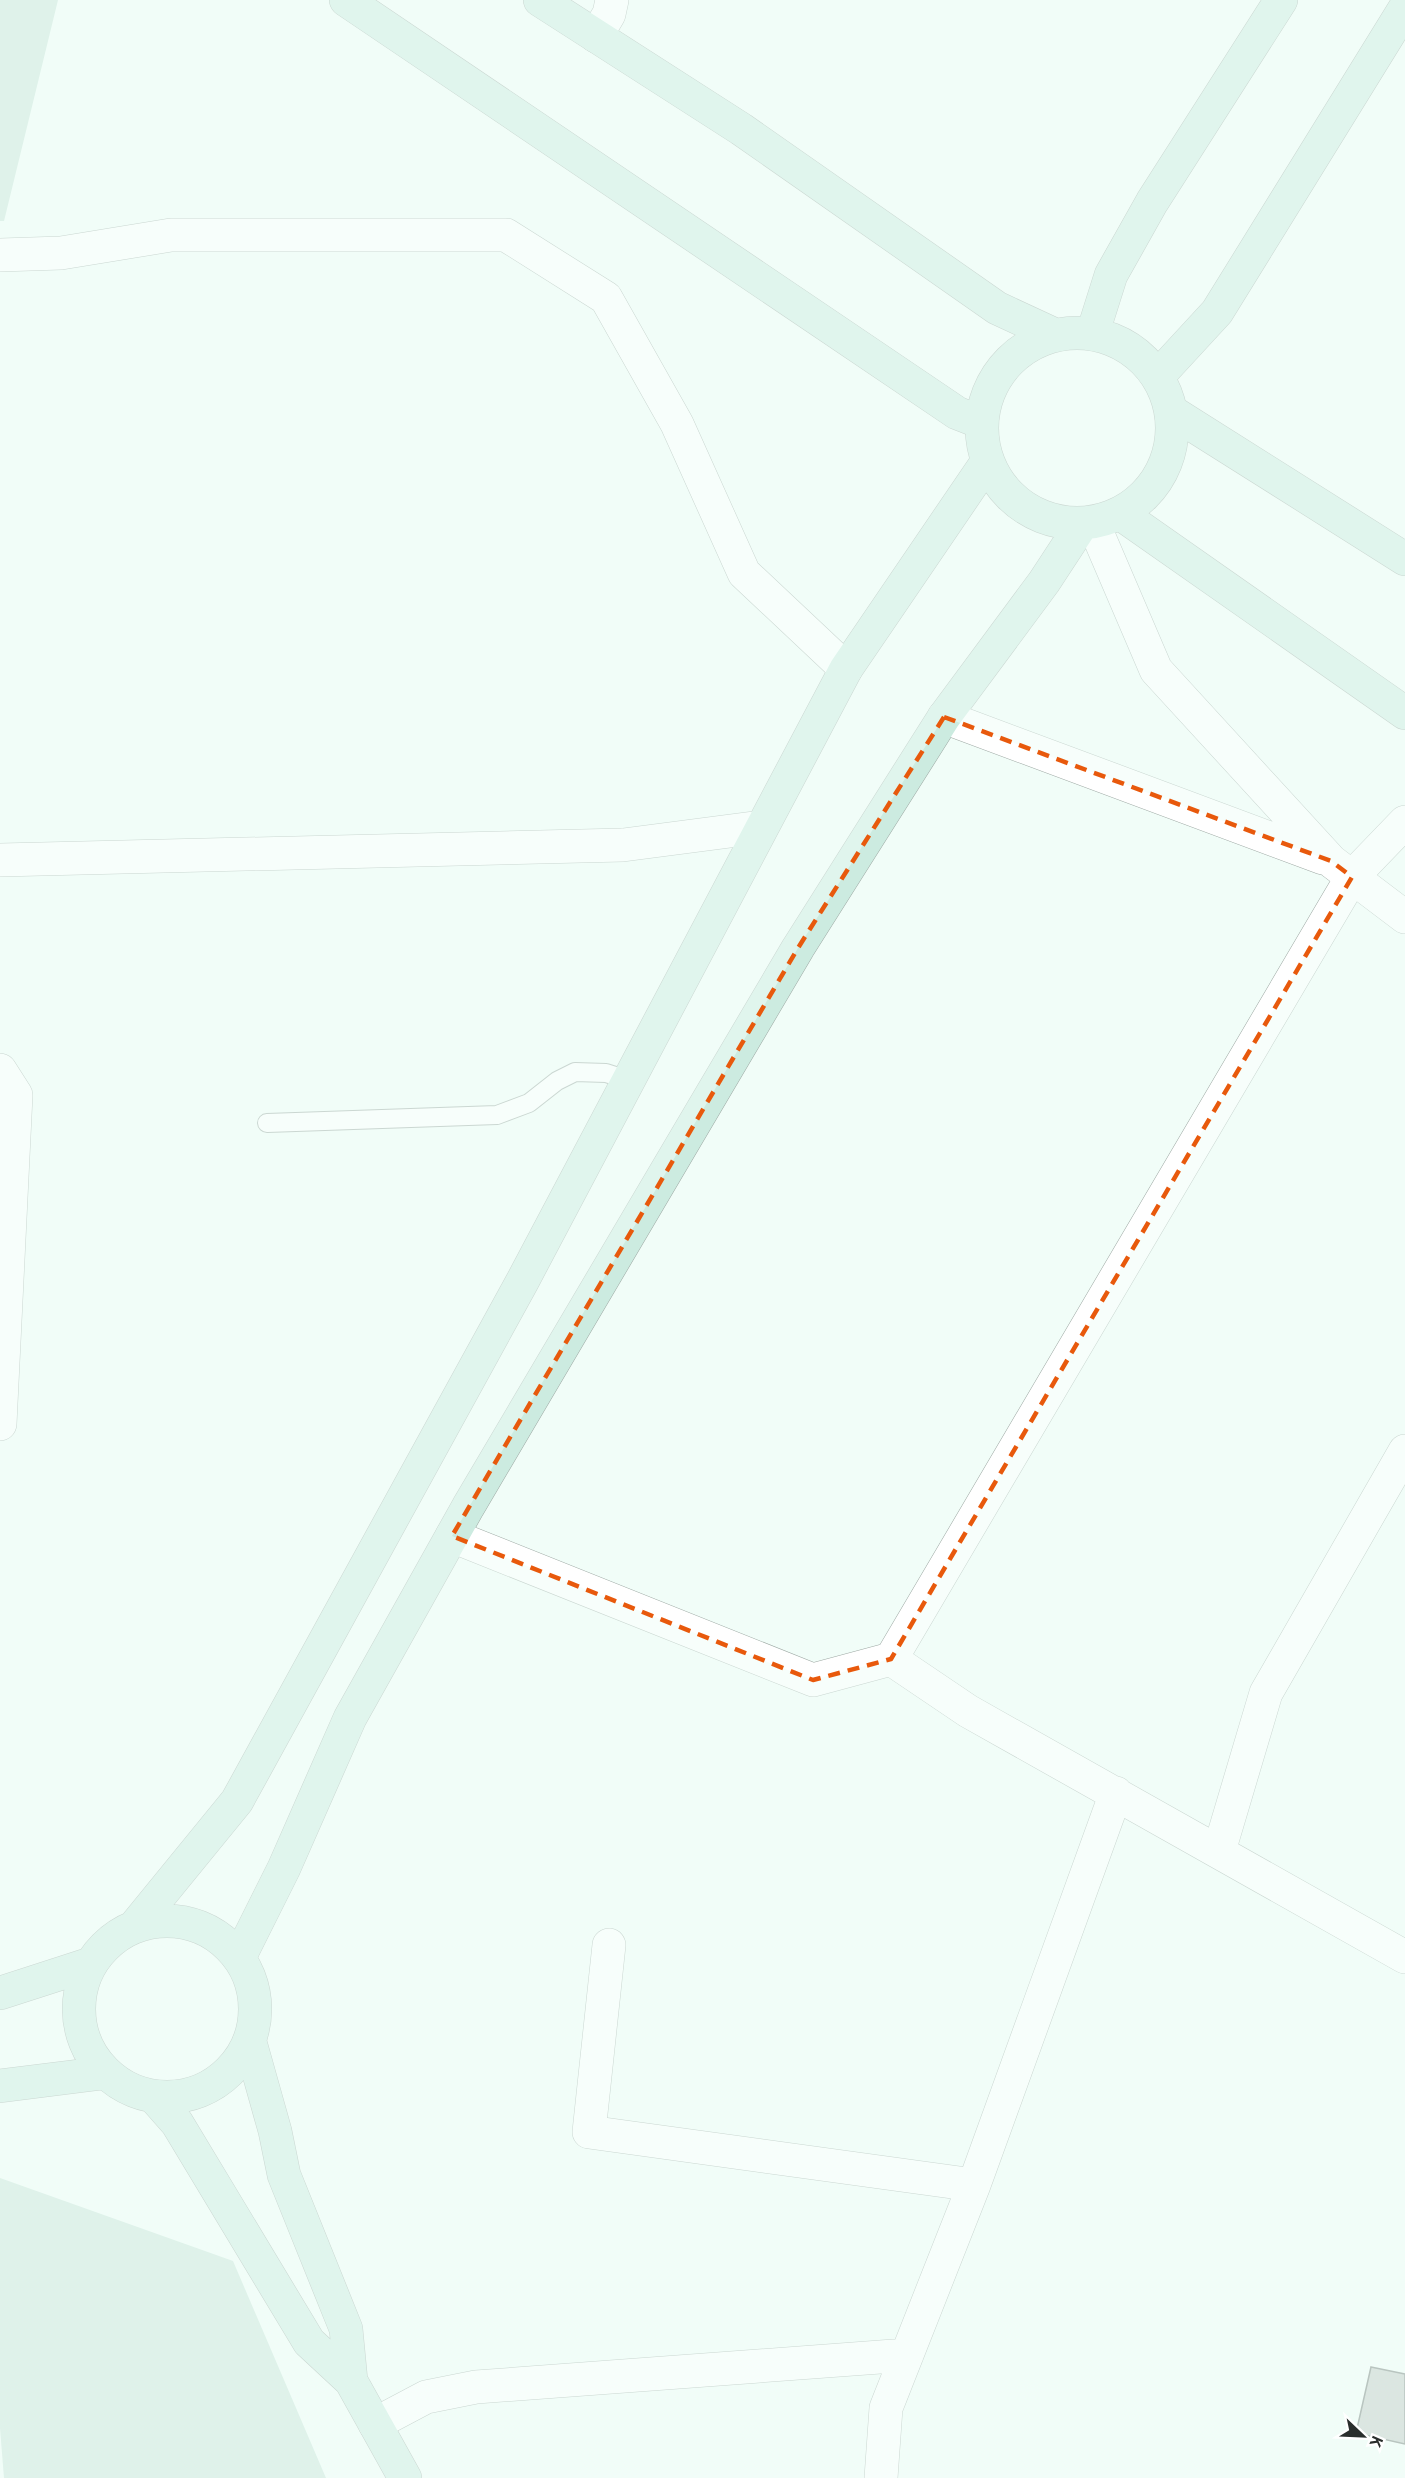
<svg xmlns="http://www.w3.org/2000/svg" width="1405" height="2478" viewBox="0 0 1405 2478" font-family="'DM Sans',sans-serif">
	<style>
		.green { fill: #c9e4d9 }
		.building { fill: #c0cbc6; stroke: #76807c; stroke-width: 1.5 }
		.lines { fill: none; stroke-linecap: round; stroke-linejoin: round }
		.lane-casing { stroke: #9ea9a4; stroke-width: 20 }
		.street-casing { stroke: #9ea9a4; stroke-width: 34 }
		.secondary-casing { stroke: #9ea9a4; stroke-width: 34 }
		.lane { stroke: #fff; stroke-width: 18 }
		.street { stroke: #fff; stroke-width: 33 }
		.secondary { stroke: #ccebe0; stroke-width: 33 }
		.marked { fill: none; stroke: #e8590c; stroke-width: 4.5; stroke-dasharray: 12 8; stroke-linejoin: round }
	</style>
	<rect width="100%" height="100%" fill="#f1fdf8"/>
	<path class="green" d="M0,0H58L4,221H0Z
		M0,2178L233,2261L326,2478H4L0,2428Z"/>
	<path class="building" d="M1371,2367L1405,2374V2444L1356,2433Z"/>
	<g class="lines">
		<g class="lane-casing">
			<path id="lane" d="M267,1123L497,1115L529,1103L557,1081L575,1072L606,1073L628,1080"/>
		</g>
		<g class="street-casing">
			<path id="street" d="M596,36L609,14L612,0
				M0,255L61,253L171,235H506L606,298L677,424L744,573L846,669
				M1093,523L1156,670L1331,861L1405,917
				M944,717L1323,858
				M0,860L623,845L761,827
				M0,1070L16,1095L0,1424
				M452,1536L813,1680L891,1659L968,1711L1405,1957
				M891,1659L1352,877L1405,822
				M1219,1851L1266,1693L1405,1451
				M609,1945L589,2132L974,2185
				M375,2424L426,2397L476,2387L907,2355
				M881,2478L886,2408L974,2185L1116,1793"/>
		</g>
		<g class="secondary-casing">
			<path id="secondary" d="M346,0L957,413L980,422
				M540,0L741,129L997,308L1053,334
				M1093,332L1111,275L1152,202L1281,0
				M982 428a95 95 0 1 1 190 0a95 95 0 1 1-190 0Z
				M1158,376L1217,312L1405,8
				M1172,412L1405,559
				M1121,514L1405,713
				M79 2009a88 88 0 1 1 176 0a88 88 0 1 1-176 0Z
				M135,1926L237,1801L522,1282L846,669L987,462
				M239,1958L284,1868L350,1718L468,1507L798,948L944,717L1044,582L1082,524
				M0,1993L90,1964
				M250,2042L275,2131L284,2175L346,2329L351,2381
				M0,2086L103,2073
				M155,2098L177,2123L309,2342L351,2381L405,2478"/>
		</g>
		<use href="#lane" class="lane"/>
		<use href="#street" class="street"/>
		<use href="#secondary" class="secondary"/>
	</g>
	<path d="M0 0H1405V2478H0ZM944,717L1331,861L1352,877L891,1659L813,1680L452,1536L798,948Z" fill="#f1fdf8" fill-opacity=".55" fill-rule="evenodd"/>
	<path class="marked" d="M944,717L1331,861L1352,877L891,1659L813,1680L452,1536L798,948Z"/>
	<g transform="translate(1363 2436) rotate(113)" stroke="#ffffff" stroke-width="4.5" paint-order="stroke">
	<path d="M0-4.5L10 22L0 15L-10 22Z" fill="#292e2c"/>
	<text y="-9" font-size="16" font-weight="bold" text-anchor="middle" fill="#292e2c">K</text>
	</g>
</svg>
